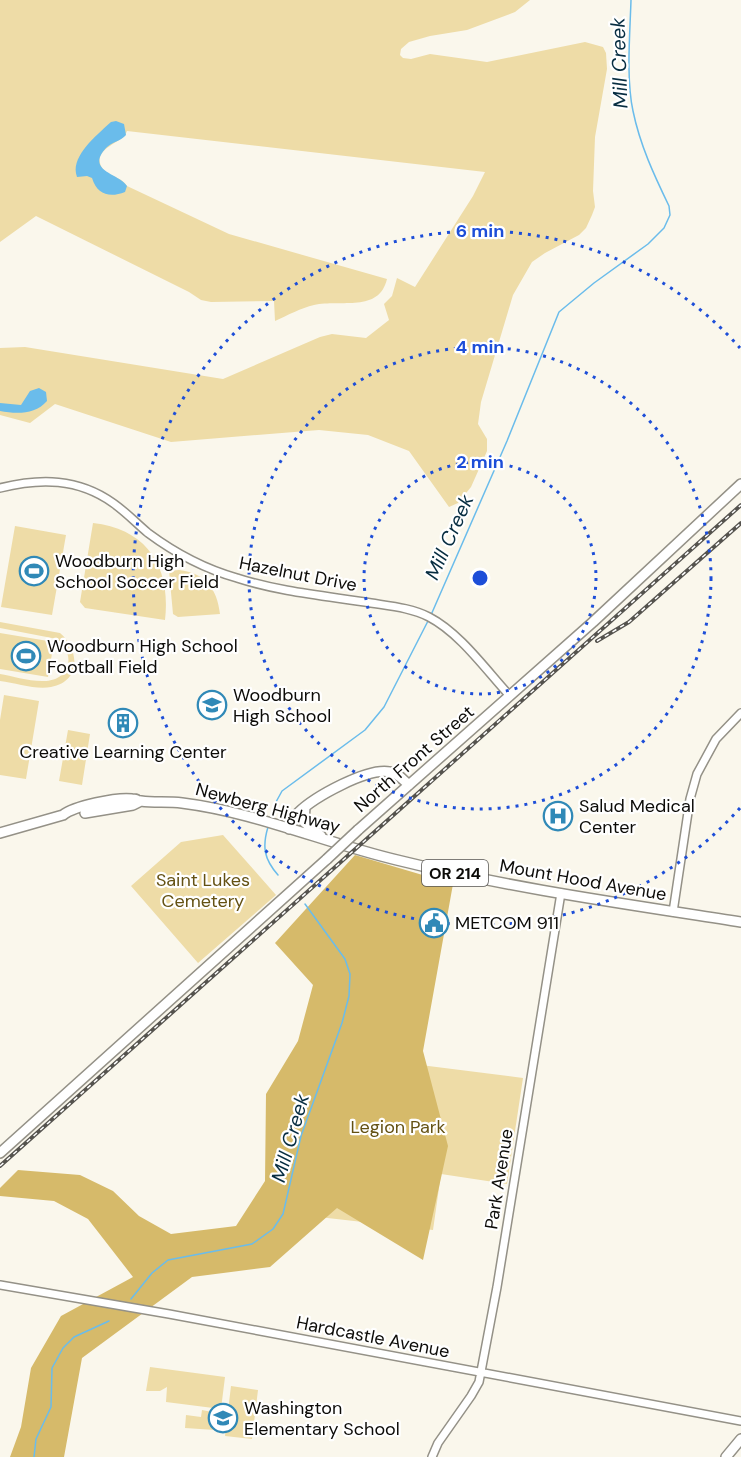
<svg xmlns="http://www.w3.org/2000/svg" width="741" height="1457" viewBox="0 0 741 1457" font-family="'DM Sans',sans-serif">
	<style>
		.green { fill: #eedca7 }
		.forest { fill: #d6ba6a }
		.water { fill: #6abceb }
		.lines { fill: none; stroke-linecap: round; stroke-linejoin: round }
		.stream { stroke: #6abceb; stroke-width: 1.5 }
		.minor-casing { stroke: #949187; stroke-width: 10 }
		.major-casing { stroke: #949187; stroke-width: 12 }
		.minor { stroke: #fff; stroke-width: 7 }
		.major { stroke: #fff; stroke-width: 9 }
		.rail-casing { stroke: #55534e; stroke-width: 4 }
		.rail { stroke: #fff; stroke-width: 1.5; stroke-dasharray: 4.5; stroke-linecap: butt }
		.major-bridge-casing { stroke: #949187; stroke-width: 12; stroke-linecap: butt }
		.major-bridge { stroke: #fff; stroke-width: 9 }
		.ring { fill: none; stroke: #1d4ed8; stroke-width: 3; stroke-dasharray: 3 6 }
		.labels { text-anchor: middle; stroke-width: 4.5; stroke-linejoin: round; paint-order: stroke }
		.shield { fill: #fff; stroke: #555452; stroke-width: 1.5 }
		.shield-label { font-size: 16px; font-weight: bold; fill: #0c0b08 }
		.poi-label { font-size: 18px; fill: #0c0b08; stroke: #fff; text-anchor: start }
		.street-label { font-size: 18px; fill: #0c0b08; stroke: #fff }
		.park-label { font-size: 18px; fill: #645113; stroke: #fff }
		.water-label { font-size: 20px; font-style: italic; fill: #072d41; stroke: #fff }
		.centre { fill: #1d4ed8; stroke: #fff; stroke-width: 3 }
		.ring-label { font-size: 18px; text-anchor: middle; font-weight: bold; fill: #1d4ed8; stroke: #fff; stroke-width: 4.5; stroke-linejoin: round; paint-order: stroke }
	</style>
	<rect width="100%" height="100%" fill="#faf7ec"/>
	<path class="green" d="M0,0H530L515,12L467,30L430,36L409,42L401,49L400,55L403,58L411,59L430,54L487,62L585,42L603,47L606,53L607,69L595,137L593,191L595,207L592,215L586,228L579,235L545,253L532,262L513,295L481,402L478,424L487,439V451L471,487L458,503L449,507L409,451L368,435L319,430L171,442L55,404L30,423L0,415V348L25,347L223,379L320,337L332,334L366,338L389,320L384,304L392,296L397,278L415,287L473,196L485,172L127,131C123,144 93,147 101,166C106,177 120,175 127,186L229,234L387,279C379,313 341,299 314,305C301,308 288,315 275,321L274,301L211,302L201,300L189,292L36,216L0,242Z
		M93,523C148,529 171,568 165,620L85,608L80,602Z
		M15,526L66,535L52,615L1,607Z
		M179,570C205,573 217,588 220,614L178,617L173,614L169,571Z
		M0,622L60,633C80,650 81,682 51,687C36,690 16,683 0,681V674C20,677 60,693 68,664C70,654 65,646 57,639L0,628Z
		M0,633L54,642L48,677L0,669Z
		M4,695L39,701L26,779L0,775V720Z
		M68,730L90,734L82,785L59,781Z
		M223,835L276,895L198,963L131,886L181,842Z
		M349,1056L523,1078L507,1184L441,1174L433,1230L310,1216Z
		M150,1367L225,1377L221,1409L166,1402L167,1387L160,1391H146Z
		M231,1386L258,1390L252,1439L225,1436Z
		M202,1410L217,1413L215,1430L185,1428L186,1415L201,1417Z"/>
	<path class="forest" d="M355,855L453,884L423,1051L448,1146L423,1260L337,1208L270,1267L192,1277L82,1358L64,1457H10L21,1427L31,1368L61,1316L133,1277L88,1219L54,1201L0,1196V1188L18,1170L80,1175L113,1191L139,1216L171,1234L236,1226L265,1181L266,1094L298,1041L313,985L275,943Z"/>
	<path class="water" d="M116,121L124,124L126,135C121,141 112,142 106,148C85,171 119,173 127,186L125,192C110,198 97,195 92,178L87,176L77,177C69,157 98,134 111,122Z
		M39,388L46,392L47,401C35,415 16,414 0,411V403L21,405L30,391Z"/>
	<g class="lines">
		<path class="stream" d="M431,615L507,441L559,312L594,283L648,244L664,228L670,215L669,206C654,175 640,145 633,111C626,79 630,33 631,0
			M271,819L276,802L282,791L365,730L384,707L429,619
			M268,827C262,847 264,859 278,875
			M131,1299L152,1273L168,1260L252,1244L273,1229L283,1214L301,1136L342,1023L349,996L350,974L345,959L305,904
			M34,1457L36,1439L51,1407L52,1368L63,1348L74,1337L109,1321"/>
		<g class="minor-casing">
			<path id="minor" d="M0,488C40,478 78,478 113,503C126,512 136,523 148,533C175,553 205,569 237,578C280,592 327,596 371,603C390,606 412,608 429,617C460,633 486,670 510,696
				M673,912L690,799L697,774L716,739L741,713
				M0,1285L169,1314L741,1421
				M432,1457L438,1443L471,1396L479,1382L497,1287L561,893"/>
		</g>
		<g class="major-casing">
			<path id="major" d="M305,807L304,822L321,836
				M85,813L133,805L141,801
				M289,829C292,823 294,817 298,813C314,797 368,767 390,772C398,773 403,780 409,785
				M358,830L593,622L741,484
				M0,833L63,815C74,806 117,797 132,799C140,799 133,800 141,801C154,803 168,801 182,803C255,812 325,843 397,860C510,888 626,904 741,922
				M0,1153L327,859
				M726,1457L741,1439"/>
		</g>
		<use href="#minor" class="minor"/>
		<use href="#major" class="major"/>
		<g class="rail-casing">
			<path id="rail" d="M597,641L629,622L741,523
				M0,1166L741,505"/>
		</g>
		<use href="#rail" class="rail"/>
		<g class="major-bridge-casing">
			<path id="major-bridge" d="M327,859L358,830"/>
		</g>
		<use href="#major-bridge" class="major-bridge"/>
	</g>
	<g class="ring">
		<circle cx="480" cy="578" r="116"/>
		<circle cx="480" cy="578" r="231"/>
		<path d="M740 808A347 347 0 1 1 740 348"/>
	</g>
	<defs>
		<g id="stadium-ring" transform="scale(1.5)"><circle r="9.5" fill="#fff" stroke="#3089b7" stroke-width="1.5"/><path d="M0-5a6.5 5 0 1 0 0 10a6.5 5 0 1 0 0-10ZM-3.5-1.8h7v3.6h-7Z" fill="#3089b7"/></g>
		<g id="school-ring" transform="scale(1.5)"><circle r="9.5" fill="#fff" stroke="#3089b7" stroke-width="1.5"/><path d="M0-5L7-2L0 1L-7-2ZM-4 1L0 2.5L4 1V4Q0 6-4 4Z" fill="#3089b7"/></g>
		<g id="building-ring" transform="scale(1.5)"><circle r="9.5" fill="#fff" stroke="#3089b7" stroke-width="1.5"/><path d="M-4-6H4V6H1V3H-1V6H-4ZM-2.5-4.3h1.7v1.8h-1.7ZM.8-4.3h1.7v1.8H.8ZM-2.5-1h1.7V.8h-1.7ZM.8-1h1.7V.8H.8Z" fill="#3089b7"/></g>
		<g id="hospital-ring" transform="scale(1.5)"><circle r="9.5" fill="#fff" stroke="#3089b7" stroke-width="1.5"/><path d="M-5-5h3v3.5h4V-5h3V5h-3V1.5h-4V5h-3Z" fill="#3089b7"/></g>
		<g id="civic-ring" transform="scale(1.5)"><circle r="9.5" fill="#fff" stroke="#3089b7" stroke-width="1.5"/><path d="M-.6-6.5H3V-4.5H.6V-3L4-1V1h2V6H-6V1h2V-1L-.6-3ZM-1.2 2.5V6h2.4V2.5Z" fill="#3089b7"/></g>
	</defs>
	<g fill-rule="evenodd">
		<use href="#stadium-ring" x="34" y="571"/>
		<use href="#stadium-ring" x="26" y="656"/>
		<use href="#school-ring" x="212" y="705"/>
		<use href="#building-ring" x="123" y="723"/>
		<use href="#hospital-ring" x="558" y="816"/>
		<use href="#civic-ring" x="434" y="923"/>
		<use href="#school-ring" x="223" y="1418"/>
	</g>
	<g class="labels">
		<rect class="shield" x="422" y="860" width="66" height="26" rx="4.5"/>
		<g class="shield-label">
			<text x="455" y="879">OR 214</text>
		</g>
		<g class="poi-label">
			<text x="55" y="567">Woodburn High<tspan x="55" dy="21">School Soccer Field</tspan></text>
			<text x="47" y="652">Woodburn High School<tspan x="47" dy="21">Football Field</tspan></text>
			<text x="233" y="701">Woodburn<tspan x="233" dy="21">High School</tspan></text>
			<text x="123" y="758" text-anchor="middle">Creative Learning Center</text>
			<text x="579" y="812">Salud Medical<tspan x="579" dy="21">Center</tspan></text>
			<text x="455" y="929">METCOM 911</text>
			<text x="244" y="1414">Washington<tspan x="244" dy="21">Elementary School</tspan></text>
		</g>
		<g class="street-label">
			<text transform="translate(298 574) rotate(11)" y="6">Hazelnut Drive</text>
			<text transform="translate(414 759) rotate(-41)" y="6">North Front Street</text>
			<text transform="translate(268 808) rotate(15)" y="6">Newberg Highway</text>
			<text transform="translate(583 880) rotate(10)" y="6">Mount Hood Avenue</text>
			<text transform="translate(499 1179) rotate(-81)" y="6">Park Avenue</text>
			<text transform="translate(373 1337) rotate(11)" y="6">Hardcastle Avenue</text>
		</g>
		<g class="park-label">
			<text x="203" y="886">Saint Lukes<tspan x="203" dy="21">Cemetery</tspan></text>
			<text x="398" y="1133">Legion Park</text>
		</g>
		<g class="water-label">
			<text transform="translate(619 63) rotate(-92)" y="7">Mill Creek</text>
			<text transform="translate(449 537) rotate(-66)" y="7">Mill Creek</text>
			<text transform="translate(290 1138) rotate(-74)" y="7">Mill Creek</text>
		</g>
	</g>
	<circle cx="480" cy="578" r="9" class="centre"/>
	<g class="ring-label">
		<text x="480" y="237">6 min</text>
		<text x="480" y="353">4 min</text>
		<text x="480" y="468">2 min</text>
	</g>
</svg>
